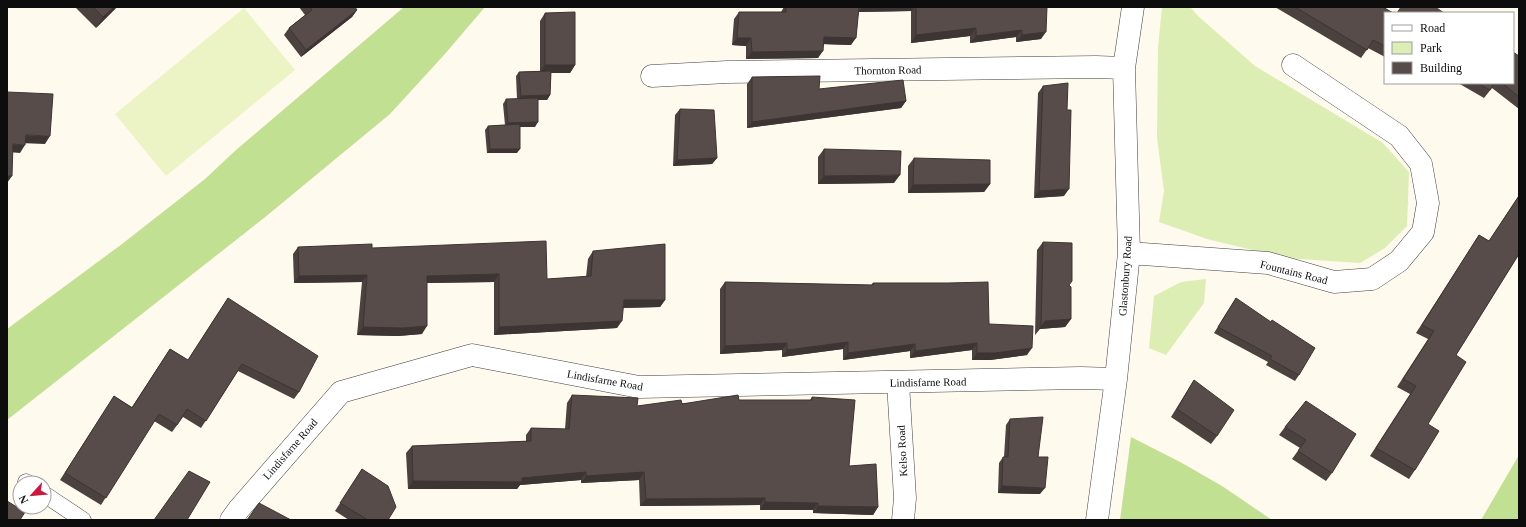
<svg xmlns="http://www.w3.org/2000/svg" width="1526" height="527" viewBox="0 0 1526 527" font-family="Georgia,serif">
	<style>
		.green { fill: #dceeb3 }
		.forest { fill: #c2e091 }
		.pitch { fill: #ecf4c6 }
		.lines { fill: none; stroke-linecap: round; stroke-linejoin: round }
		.service-casing { stroke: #404040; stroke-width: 17 }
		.minor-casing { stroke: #404040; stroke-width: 23 }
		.service { stroke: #fff; stroke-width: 16 }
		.minor { stroke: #fff; stroke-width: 22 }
		.wall { fill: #4b413f }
		.shaded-wall { fill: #3d3533 }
		.building { fill: #574c49; stroke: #3d3533 }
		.labels { text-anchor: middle; stroke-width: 4; stroke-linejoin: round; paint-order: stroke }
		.street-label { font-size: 11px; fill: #0d0d0d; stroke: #fff }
	</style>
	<rect width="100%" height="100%" fill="#fff9ee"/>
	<path class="green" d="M1162,7H1190L1198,16L1255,66L1383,143L1409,172L1407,226L1385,248L1360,263L1285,258L1207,239L1159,222L1164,191L1157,138L1158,48Z
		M1206,279L1204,303L1166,355L1149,348L1154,296L1181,282Z"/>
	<path class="forest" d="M404,7H485L444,55L390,114L264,218L7,420V329L122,244L205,179L236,150Z
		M1131,437L1182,463L1222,486L1272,520H1120Z
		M1519,455V520H1481Z"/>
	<path class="pitch" d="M244,8L295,70L166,176L115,114Z"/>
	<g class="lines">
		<g class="service-casing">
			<path id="service" d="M26,482L28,483
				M44,494L83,520"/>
		</g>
		<g class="minor-casing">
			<path id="minor" d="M652,76L727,72L1096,67L1124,68
				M1129,253L1268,263L1334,282L1372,279L1399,261L1423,232L1428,203L1421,164L1399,136L1293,65
				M898,383L905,498L903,520
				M231,520L239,509L341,392L472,355L639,387L1081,378L1116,379
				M1097,520L1116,379L1129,253L1124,68L1133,7"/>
		</g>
		<use href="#service" class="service"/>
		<use href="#minor" class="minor"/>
	</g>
	<path class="wall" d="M75,7H117L96,28Z
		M299,7H355L357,10L352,17L301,57L284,35L289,28L305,15Z
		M784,7H1047L1041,39L1016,42V37L970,43V36L911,43V11L859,12L851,45L824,44L818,58L746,59V46L732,45L734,19L739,12H781Z
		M1275,7H1383L1385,13V57L1368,48L1361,58Z
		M545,13L575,65L570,73H551L550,95L547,100H538L535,127H520L517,153H487L485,130L488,126L505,125L503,104L506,99H517L516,76L519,72L540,71V21Z
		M1519,56V109L1492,88L1484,98L1458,83H1513Z
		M752,77L819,89L906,101L901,108L747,128V84Z
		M1043,86L1064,196L1034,198L1038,93Z
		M680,109L717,158L712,164L673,166L675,115Z
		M824,149L894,183L818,184V157Z
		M914,158L990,184L984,192L908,193V166Z
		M1519,195V254L1456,355L1428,424L1415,470L1409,479L1370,456L1410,394L1397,387L1428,339L1416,333L1479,235L1489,241Z
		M1043,242L1069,285L1071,319L1065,327L1040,329L1035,335L1037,250Z
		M298,247L372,248L547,279L586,277L588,259L593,251L665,300L660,307L623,308L617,328L494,335V282L427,283L422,334L398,336L357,335L362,282L294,283L293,254Z
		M725,282L871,285L873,283L989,324L1027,355L990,360H972V350L910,358V351L843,360V349L782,357V350L720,354V289Z
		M228,298L299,392L294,399L238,371L201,428L183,417L172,432L154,421L101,505L60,480L114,396L132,407L170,349L188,360Z
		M1236,298L1299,375L1295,381L1266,365L1268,362L1214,333Z
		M1194,380L1217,436L1211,444L1171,417L1189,388Z
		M572,395L637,406L739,400H810L812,397L849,466L878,507L873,515L813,513V510H760V505L640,506L639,480L581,483V480L520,485L517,489H408L406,453L412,446L526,441V435L531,428L565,429L567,403Z
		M1306,401L1332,473L1326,481L1292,459L1300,448L1279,435L1285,427Z
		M1010,419L1038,457L1040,494L998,493L999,463L1003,457H1004L1006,425Z
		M362,469L388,520H349L335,511Z"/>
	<path class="shaded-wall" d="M114,7H117L96,28L103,17Z
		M862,7H914L911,11L858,12Z
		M357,10L352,17L301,57L306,50Z
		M976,28L970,36L911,43L916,35Z
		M1022,30L1016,37L970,43L976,36Z
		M1046,32L1041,39L1016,42L1022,35Z
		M824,37L856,38L851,45L819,44Z
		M737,38H751L746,46L732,45Z
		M823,51L818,58L746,59L752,52Z
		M545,65H575L570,73H540Z
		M550,95L547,100H518L521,96Z
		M906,101L901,108L747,128L752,122Z
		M538,122L535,127H505L508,123Z
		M26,135L50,136L45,144L20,143Z
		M13,144L25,145L20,153L8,152Z
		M490,149H520L517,153H487Z
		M717,158L712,164L673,166L677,160Z
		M900,175L894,183L818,184L824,176Z
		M7,176H12L7,183Z
		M990,184L984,192L908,193L913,185Z
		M1069,189L1064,196L1034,198L1039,191Z
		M499,274L494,282L422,283L427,276Z
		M367,275L362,282L294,283L299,276Z
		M624,300H665L660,307L619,308Z
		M1071,319L1065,327L1039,329L1045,321Z
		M622,321L617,328L494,335L499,327Z
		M427,326L422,334L398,336L357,335L363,327Z
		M848,342L843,349L782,357L787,350Z
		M787,343L782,350L720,354L725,346Z
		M977,343L972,350L910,358L915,351Z
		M915,344L910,351L843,360L848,353Z
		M1032,348L1027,355L990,360H972L977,353Z
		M586,472L581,480L520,485L517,489H408L413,481L522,478Z
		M644,472L639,480L581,483L586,476Z
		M1002,486L1045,488L1040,494L998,493Z
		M765,498L760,505L640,506L646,499Z
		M765,502L818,503L813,510H760Z
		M818,506L878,507L873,515L813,513Z"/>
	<path class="building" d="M93,7H114L103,17Z
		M310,7H355L357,10L306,50L289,28L312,10Z
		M786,7H859L856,38L824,37L823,51L752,52L751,38H737L739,12H786Z
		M916,7H1047L1046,32L1022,35V30L976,36V28L916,35Z
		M1295,7H1383L1393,13H1385V46L1373,40L1367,50Z
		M1401,7H1435L1444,13H1397Z
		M575,12V65H545V13Z
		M1513,52L1519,56V97L1502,83H1513Z
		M551,71L550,95L521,96L519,72Z
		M820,76L819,89L903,80L906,101L752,122V77Z
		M1068,83L1067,110H1071L1069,189L1039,191L1043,86Z
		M1477,83H1494L1490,90Z
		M7,92L53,94L50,136L26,135L25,145L13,144L12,176H7Z
		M538,98V122L508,123L506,99Z
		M680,109L714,110L717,158L677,160Z
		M520,124V149H490L488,126Z
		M824,149L901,151L900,175L824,176Z
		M914,158L990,160V184L913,185Z
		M1519,196V254L1456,355L1466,362L1428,424L1439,431L1415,470L1376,448L1416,386L1403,379L1434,331L1422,325L1479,235L1489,241Z
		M546,241L547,279L591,276L593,251L665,244V300H624L622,321L499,327V274L427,276V326L403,328L363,327L367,275L299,276L298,247L372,244V248Z
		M1043,242L1072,243V281L1069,285L1071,287V319L1045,321L1041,327Z
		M725,282L873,285V283H948L988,282L989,324L1033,326L1032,348L995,353H977V343L915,351V344L848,353V342L787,350V343L725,346Z
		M228,298L318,356L299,392L242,364L206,421L187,409L177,425L159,414L106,498L65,473L114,396L132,408L170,349L188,360Z
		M1236,298L1271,322L1272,320L1315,348L1299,375L1270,359L1272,356L1218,327Z
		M1194,380L1234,410L1217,436L1177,409Z
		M572,395L638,398L637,406L681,400L682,404L738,395L739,400H812V397L855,400L849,466L876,464L878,507L818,506V503L765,502V498L646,499L644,472L586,476V472L522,478V482L413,481L412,446L531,441V428L569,429Z
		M1306,401L1356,434L1332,473L1298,451L1306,440L1285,427Z
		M1043,417L1038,457H1048L1045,488L1002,486L1003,457H1008L1010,419Z
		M362,469L388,486L396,507L388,520H368L340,503Z
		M189,471L210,482L187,520H154Z
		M7,501L25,512L20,520H7Z
		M259,503L291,520H247Z"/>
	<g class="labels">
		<g class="street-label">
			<text transform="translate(888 70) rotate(-1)" y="4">Thornton Road</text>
			<text transform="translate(1294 272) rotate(14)" y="4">Fountains Road</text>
			<text transform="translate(1125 276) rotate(-86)" y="4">Glastonbury Road</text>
			<text transform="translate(605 380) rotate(10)" y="4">Lindisfarne Road</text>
			<text transform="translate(928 382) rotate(-1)" y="4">Lindisfarne Road</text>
			<text transform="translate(290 449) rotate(-49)" y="4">Lindisfarne Road</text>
			<text transform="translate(902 451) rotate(-93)" y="4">Kelso Road</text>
		</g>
	</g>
	<rect width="1526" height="527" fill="none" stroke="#0d0d0d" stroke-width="16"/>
	<rect x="1384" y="12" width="130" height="72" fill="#ffffff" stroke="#9e9e9e"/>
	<rect x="1392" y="25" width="20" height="6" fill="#ffffff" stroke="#9e9e9e"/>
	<text x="1420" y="32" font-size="12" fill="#0d0d0d">Road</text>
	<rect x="1392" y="42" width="20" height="12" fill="#dceeb3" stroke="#9e9e9e"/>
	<text x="1420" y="52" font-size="12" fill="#0d0d0d">Park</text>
	<rect x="1392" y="62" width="20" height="12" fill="#574c49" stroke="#9e9e9e"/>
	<text x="1420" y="72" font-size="12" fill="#0d0d0d">Building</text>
	<g transform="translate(32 495) rotate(243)"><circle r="19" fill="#ffffff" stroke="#9e9e9e"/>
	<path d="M0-3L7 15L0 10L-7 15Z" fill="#cb183f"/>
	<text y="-6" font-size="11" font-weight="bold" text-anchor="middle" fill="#0d0d0d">N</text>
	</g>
</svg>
